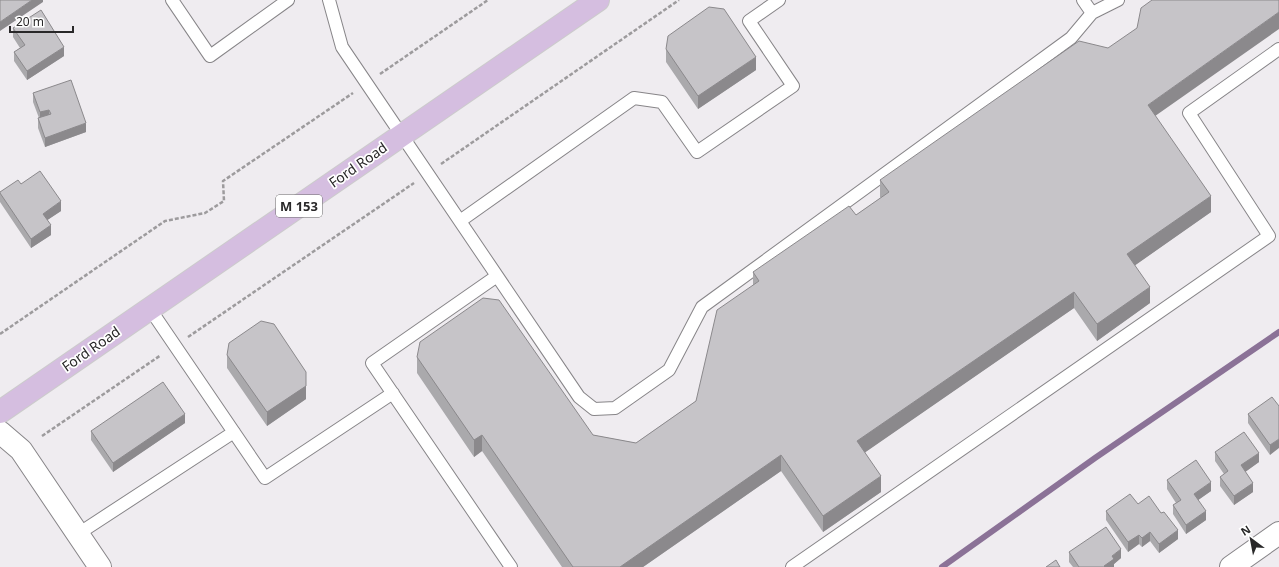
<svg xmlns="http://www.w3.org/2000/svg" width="1279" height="567" viewBox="0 0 1279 567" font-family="'Noto Sans',sans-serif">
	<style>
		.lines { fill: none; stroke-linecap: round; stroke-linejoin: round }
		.stream { stroke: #8b7297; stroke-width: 6 }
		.lane-casing { stroke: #878588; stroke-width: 14 }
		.street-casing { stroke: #878588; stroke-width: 24 }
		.primary-casing { stroke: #cccbcc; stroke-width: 24 }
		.path { stroke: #9d9b9d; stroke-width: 2.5; stroke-dasharray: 4 2; stroke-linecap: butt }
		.lane { stroke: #fff; stroke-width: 12 }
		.street { stroke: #fff; stroke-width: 22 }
		.primary { stroke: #d5bee0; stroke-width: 22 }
		.wall { fill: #aaa9ac }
		.shaded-wall { fill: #8b898c }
		.building { fill: #c6c4c8; stroke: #8b898c }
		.labels { text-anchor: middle; stroke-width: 3.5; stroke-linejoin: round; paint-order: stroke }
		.shield { fill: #fff; stroke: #696869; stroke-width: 1 }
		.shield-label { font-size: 13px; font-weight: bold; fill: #292829 }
		.street-label { font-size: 14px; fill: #292829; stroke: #fff }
	</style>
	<rect width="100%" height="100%" fill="#efecf0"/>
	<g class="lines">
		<path class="stream" d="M942,567L1095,458L1279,332"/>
		<g class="lane-casing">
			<path id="lane" d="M172,0L210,56L288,0
				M329,0L342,47L579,397L594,409L615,408L669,370L702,307L1071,38L1092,13L1083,0
				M1092,13L1118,0
				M460,221L634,98L662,102L697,152L793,86L749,21L779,0
				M497,276L372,363L511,567
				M150,309L265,478L393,393
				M78,534L234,432
				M792,567L1269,236L1189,113L1279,49"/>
		</g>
		<g class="street-casing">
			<path id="street" d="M0,432L21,450L100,567
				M1231,567L1279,533"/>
		</g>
		<g class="primary-casing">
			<path id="primary" d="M0,412L598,0"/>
		</g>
		<path class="path" d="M380,74L488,0
			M441,164L679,0
			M0,334L165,221L205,213L224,201L223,181L353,93
			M188,337L414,183
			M42,436L161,355"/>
		<use href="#lane" class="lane"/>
		<use href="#street" class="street"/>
		<use href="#primary" class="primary"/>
	</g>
	<path class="wall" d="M13,28L64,56L27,80L14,61V52L20,48L13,37Z
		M666,49L756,70L698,109L666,62Z
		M33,93L86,132L45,147L38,128V118H39L33,102Z
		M1155,116L1211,212L1135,265L1150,303L1097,341L1074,308L865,452L881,492L823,532L781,471L643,567H562L482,451L474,457L417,373V357L593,435L636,443L696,401L753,285V272L856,215L881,198L880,197V180Z
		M21,184L61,211L47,220L51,235L31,248L0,202V192Z
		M227,355L306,385V399L267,426L227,368Z
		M1279,406L1270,455L1248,423V414Z
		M185,423L113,472L91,440V431Z
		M1215,452L1259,462L1245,472L1253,492L1234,505L1220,486V477L1224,474L1215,461Z
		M1167,480L1211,491L1198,500L1206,520L1186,534L1173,514V505L1176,503L1167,489Z
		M1138,504L1178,539L1159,553L1150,541L1142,547L1139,544L1128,552L1106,520V511Z
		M1069,552L1121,558L1114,564V567H1073L1069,562Z"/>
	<path class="shaded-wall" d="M32,0H43V2L0,31V22Z
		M1279,12V29L1148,121V105Z
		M64,47V56L27,80V71Z
		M756,57V70L698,109V96Z
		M49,110V119L40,122V112Z
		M86,123V132L45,147V138Z
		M1211,196V212L1127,271V254Z
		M61,201V211L43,223V214Z
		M51,225V235L31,248V239Z
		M1150,287V303L1097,341V324Z
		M1074,292V308L857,458V441Z
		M306,372V399L267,426V412Z
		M185,414V423L113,472V463Z
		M482,435V451L474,457V440Z
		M1279,439V448L1270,455V445Z
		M1259,453V462L1241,475V465Z
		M781,455V471L643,567H620Z
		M881,476V492L823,532V516Z
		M1211,482V491L1194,503V494Z
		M1253,483V492L1234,505V496Z
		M1206,511V520L1186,534V525Z
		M1178,530V539L1159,553V544Z
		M1150,532V541L1142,547V538Z
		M1139,535V544L1128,552V542Z
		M1121,549V558L1114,564V567H1104V566L1112,556Z"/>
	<path class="building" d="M0,0H32L0,22Z
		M1152,0H1279V12L1148,105L1211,196L1127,254L1150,287L1097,324L1074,292L857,441L881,476L823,516L781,455L620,567H573L482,435L474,440L417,357L420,342L483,298L499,300L593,435L636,443L696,401L717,310L759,281L753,272L849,206L856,215L889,192L880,180L1079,41L1108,48L1137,28L1141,8Z
		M709,7L724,9L756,57L698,96L666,49L668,36Z
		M41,10L64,47L27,71L14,52L25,45L13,28Z
		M71,80L86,123L45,138L38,118L51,114L49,110L40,112L33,93Z
		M40,171L61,201L43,214L51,225L31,239L0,193V192L18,180L21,184Z
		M261,321L274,324L306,372V386L267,412L227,355L229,343Z
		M163,382L185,414L113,463L91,431Z
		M1272,397L1279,406V439L1270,445L1248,414Z
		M1244,432L1259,453L1241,465L1253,483L1234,496L1220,477L1228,471L1215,452Z
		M1196,460L1211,482L1194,494L1206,511L1186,525L1173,505L1181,500L1167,480Z
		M1130,494L1138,504L1149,496L1161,513L1164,512L1178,530L1159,544L1150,532L1142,538L1139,535L1128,542L1106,511Z
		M1106,527L1121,549L1112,556L1114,559L1104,566L1105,567H1079L1069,552Z
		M1056,560L1060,567H1046Z"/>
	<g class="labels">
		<rect class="shield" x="276" y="195" width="46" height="22" rx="3"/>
		<g class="shield-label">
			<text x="299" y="211">M 153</text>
		</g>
		<g class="street-label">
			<text transform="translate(358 165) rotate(-35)" y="5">Ford Road</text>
			<text transform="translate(91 349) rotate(-35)" y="5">Ford Road</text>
		</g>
	</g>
	<g transform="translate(1251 539) rotate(328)" stroke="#ffffff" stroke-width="3" paint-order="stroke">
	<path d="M0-3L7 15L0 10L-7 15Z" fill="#292829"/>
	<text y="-6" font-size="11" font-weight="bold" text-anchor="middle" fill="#292829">N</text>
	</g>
	<path d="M10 26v6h63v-6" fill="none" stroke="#292829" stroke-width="2"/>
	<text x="16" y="26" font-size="12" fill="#292829" stroke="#ffffff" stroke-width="3" paint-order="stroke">20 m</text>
</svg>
